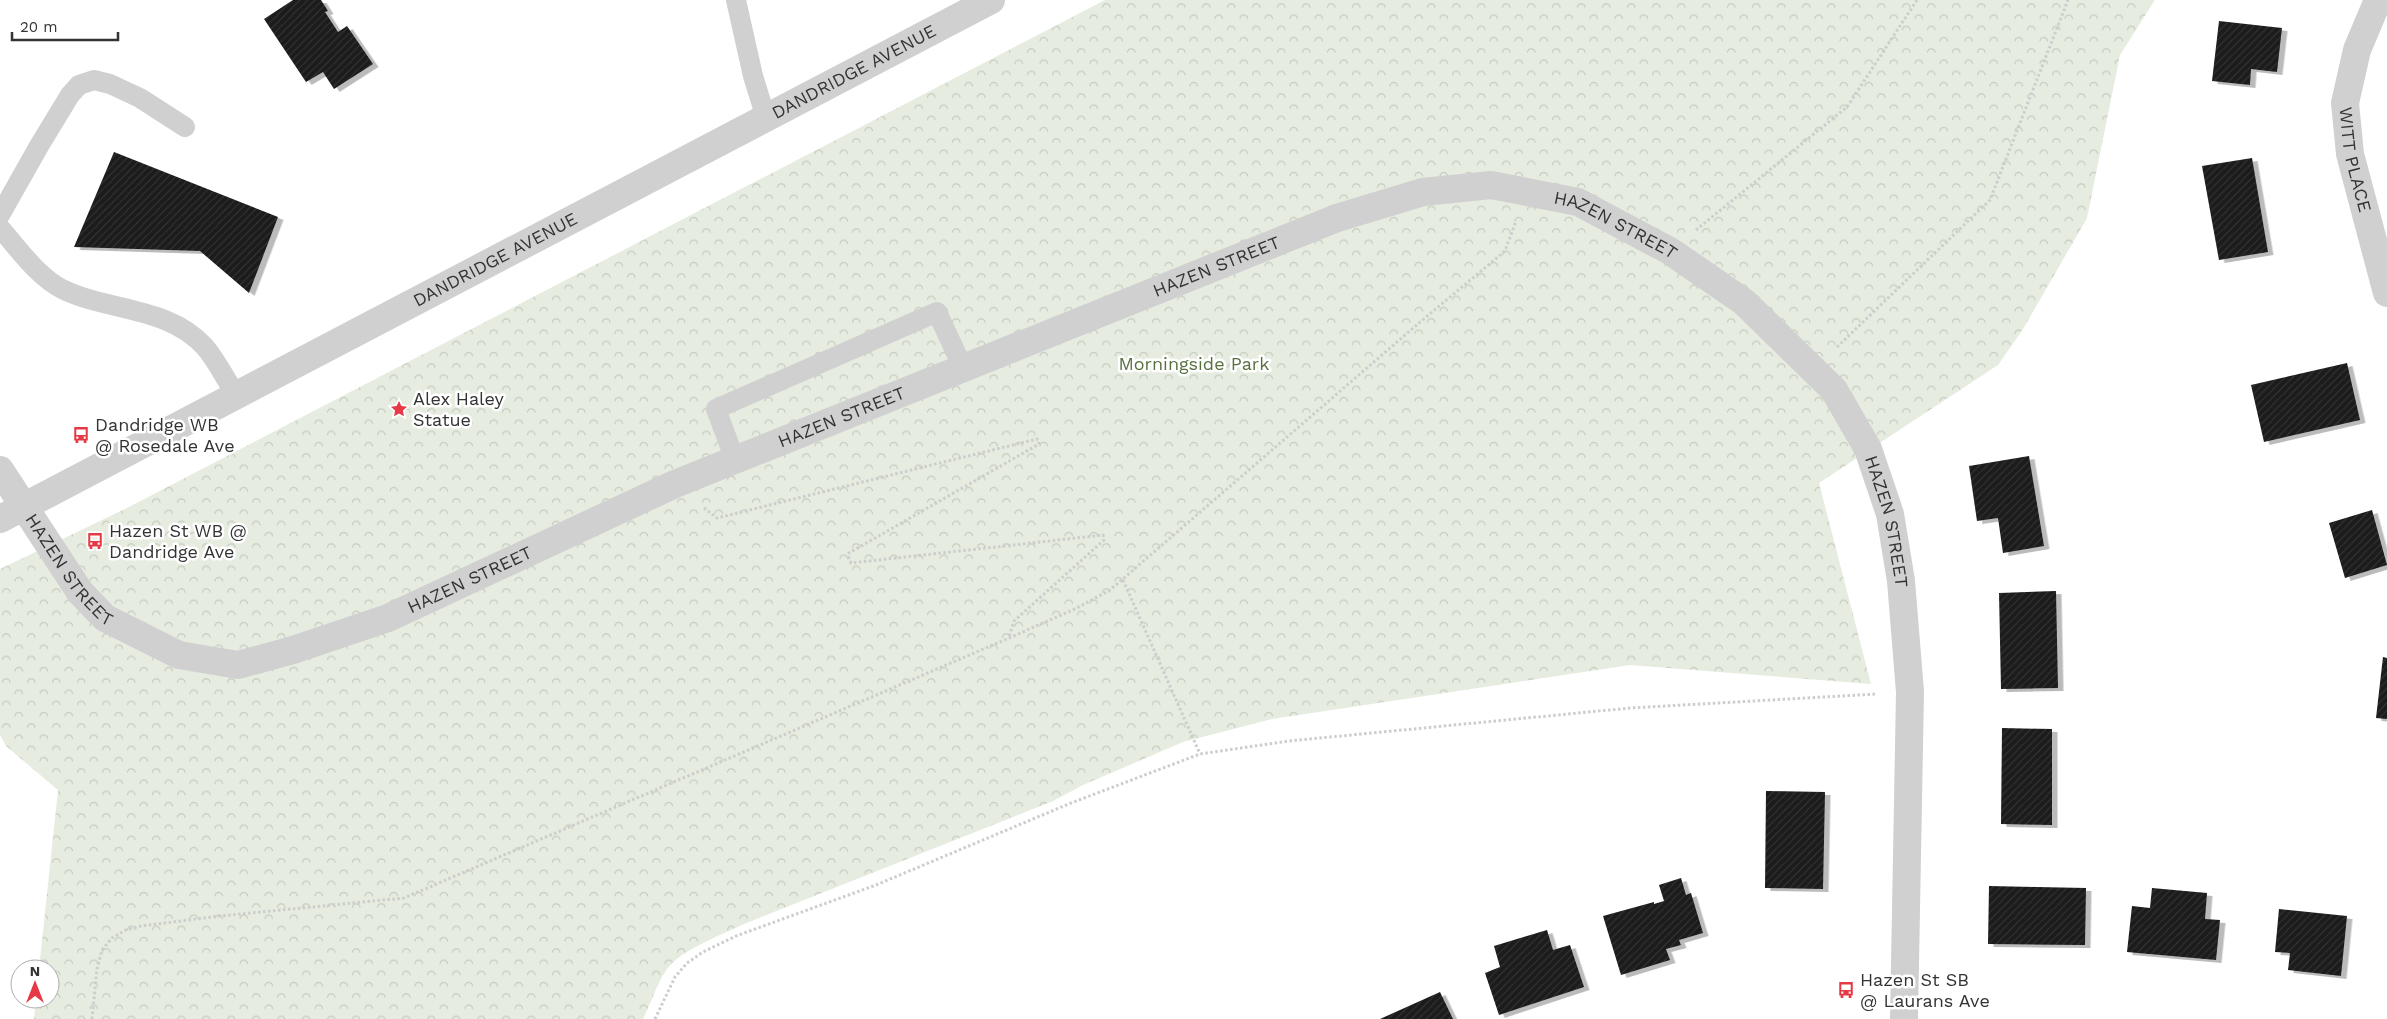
<svg xmlns="http://www.w3.org/2000/svg" width="2387" height="1019" viewBox="0 0 2387 1019" font-family="'Work Sans',sans-serif">
	<style>
		.park { fill: url(#park-crowns) }
		.building { fill: url(#building-hatch); filter: url(#shadow) }
		.lines { fill: none; stroke-linecap: round; stroke-linejoin: round }
		.path { stroke: #cdcdcd; stroke-width: 3; stroke-dasharray: 2.5 2.5; stroke-linecap: butt }
		.service { stroke: #d0d0d0; stroke-width: 20 }
		.minor { stroke: #d0d0d0; stroke-width: 28 }
		.tertiary { stroke: #d0d0d0; stroke-width: 28 }
		.labels { text-anchor: middle; stroke-width: 5; stroke-linejoin: round; paint-order: stroke }
		.street-label { font-size: 18px; fill: #333; stroke: #fff }
		.park-label { font-size: 18px; fill: #56703f; stroke: #fff }
		.poi-label { font-size: 18px; fill: #333; stroke: #fff; text-anchor: start }
	</style>
	<defs>
		<pattern id="park-crowns" width="20" height="18" patternUnits="userSpaceOnUse" patternTransform="scale(1.25)"><rect width="20" height="18" fill="#e6ecdf"/><path d="M2 6a3 3 0 1 1 6 0M12 15a3 3 0 1 1 6 0" fill="none" stroke="#c6cbc0"/></pattern>
		<pattern id="building-hatch" width="6" height="6" patternUnits="userSpaceOnUse" patternTransform="scale(1.25)"><rect width="6" height="6" fill="#1a1a1a"/><path d="M-1 1l2-2M0 6l6-6M5 7l2-2" fill="none" stroke="#333"/></pattern>
		<filter id="shadow"><feDropShadow dx="5.5" dy="3" stdDeviation="0" flood-color="#0004"/></filter>
	</defs>
	<rect width="100%" height="100%" fill="#fff"/>
	<path class="park" d="M1105,0H2155L2120,55L2087,218L2023,329L1998,365L1819,483L1871,684L1630,665L1272,719L1183,742L1083,785L1053,801L744,924C722,935 682,949 667,969C657,983 651,1003 643,1019H34L36,999H50V969H39L58,790L6,746L0,735V569L127,508Z"/>
	<path class="building" d="M293,0H321L328,11L325,12L338,32L347,26L373,64L334,89L323,72L306,82L264,19Z
		M2219,21L2282,28L2277,72L2251,69L2250,85L2212,81Z
		M114,152L278,217L249,293L200,251L74,247Z
		M2252,158L2268,252L2219,260L2202,166Z
		M2347,363L2360,420L2264,442L2251,385Z
		M2029,456L2044,546L2003,553L1998,518L1977,521L1969,466Z
		M2372,510L2387,565L2345,578L2329,523Z
		M2056,591L2058,688L2001,689L1999,593Z
		M2383,657L2387,658V719L2376,718Z
		M2002,728L2052,729V825L2001,824Z
		M1766,791L1825,792L1823,889L1765,888Z
		M1681,878L1686,895L1691,893L1703,933L1679,940L1681,945L1666,949L1670,960L1621,975L1603,916L1654,902V904L1664,901L1659,885Z
		M1989,886L2086,888L2085,945L1988,944Z
		M2152,888L2207,893L2205,919L2220,920L2216,960L2127,952L2132,906L2150,908Z
		M2279,909L2347,916L2341,976L2288,970L2290,953L2275,952Z
		M1547,930L1553,950L1570,945L1584,987L1499,1015L1485,973L1500,967L1494,946Z
		M1440,992L1453,1019H1380Z"/>
	<g class="lines">
		<path class="path" d="M1696,230L1847,107L1917,0
			M1837,347L1990,200L2068,0
			M704,508L717,518L1037,439L1039,440V444L849,553L848,556L851,563L1103,535L1104,540L1014,621L1009,637
			M1123,580L1200,754
			M92,1019L97,969L102,950L112,938L126,930L141,926L220,916L404,898L1009,638L1077,608L1110,590L1419,323L1505,251L1516,221
			M655,1019L675,977L687,963L703,952L736,936L876,885L1071,803L1200,754L1289,741L1630,708L1877,694"/>
		<path class="service" d="M736,0L753,76L766,118
			M0,215L39,146L70,95L79,85L94,80L110,84L140,98L185,127
			M0,228C18,248 37,276 62,289C109,312 168,306 205,347C217,361 226,380 236,395
			M735,460L716,409L937,312L963,368"/>
		<g class="minor">
			<path id="s1" d="M2378,0L2357,50L2345,103L2350,154L2387,293"/>
			<path id="s2" d="M0,470L80,592L105,618L179,655L238,665L293,650L388,618L675,484L1337,218L1423,192L1491,185L1578,202L1670,251L1744,302L1834,390L1868,449L1890,514L1901,581L1910,692L1904,1019"/>
		</g>
		<path class="tertiary" id="s3" d="M0,519L991,0"/>
	</g>
	<defs>
		<g id="sight-bare" transform="scale(1.35)"><path d="M0-6L1.8-2.2L6-1.7L2.9 1.2L3.7 5.4L0 3.3L-3.7 5.4L-2.9 1.2L-6-1.7L-1.8-2.2Z" fill="#e63946" stroke="#fff" stroke-width="2.5" paint-order="stroke"/></g>
		<g id="bus-bare" transform="scale(1.35)"><path d="M-5-6H5V4H4V6H2V4H-2V6H-4V4H-5ZM-3.5-4V0h7V-4ZM-3.5 1.2v1.5H-2V1.2ZM2 1.2v1.5H3.5V1.2Z" fill="#e63946" stroke="#fff" stroke-width="2.5" paint-order="stroke"/></g>
	</defs>
	<g fill-rule="evenodd">
		<use href="#sight-bare" x="399" y="409"/>
		<use href="#bus-bare" x="81" y="435"/>
		<use href="#bus-bare" x="95" y="541"/>
		<use href="#bus-bare" x="1846" y="990"/>
	</g>
	<g class="labels">
		<g class="street-label">
			<text dy="6" stroke="none"><textPath href="#s3" startOffset="964">DANDRIDGE AVENUE</textPath></text>
			<text dy="6" stroke="none"><textPath href="#s1" startOffset="166">WITT PLACE</textPath></text>
			<text dy="6" stroke="none"><textPath href="#s2" startOffset="1802">HAZEN STREET</textPath></text>
			<text dy="6" stroke="none"><textPath href="#s3" startOffset="559">DANDRIDGE AVENUE</textPath></text>
			<text dy="6" stroke="none"><textPath href="#s2" startOffset="1382">HAZEN STREET</textPath></text>
			<text dy="6" stroke="none"><textPath href="#s2" startOffset="978">HAZEN STREET</textPath></text>
			<text dy="6" stroke="none"><textPath href="#s2" startOffset="2222">HAZEN STREET</textPath></text>
			<text dy="6" stroke="none"><textPath href="#s2" startOffset="122">HAZEN STREET</textPath></text>
			<text dy="6" stroke="none"><textPath href="#s2" startOffset="572">HAZEN STREET</textPath></text>
		</g>
		<g class="park-label">
			<text x="1194" y="370">Morningside Park</text>
		</g>
		<g class="poi-label">
			<text x="413" y="405">Alex Haley<tspan x="413" dy="21">Statue</tspan></text>
			<text x="95" y="431">Dandridge WB<tspan x="95" dy="21">@ Rosedale Ave</tspan></text>
			<text x="109" y="537">Hazen St WB @<tspan x="109" dy="21">Dandridge Ave</tspan></text>
			<text x="1860" y="986">Hazen St SB<tspan x="1860" dy="21">@ Laurans Ave</tspan></text>
		</g>
	</g>
	<g transform="translate(35 984)"><circle r="24" fill="#ffffff" stroke="#adadad"/>
	<path d="M0-4L9 19L0 12L-9 19Z" fill="#e63946"/>
	<text y="-8" font-size="14" font-weight="bold" text-anchor="middle" fill="#333333">N</text>
	</g>
	<path d="M12 32v8h106v-8" fill="none" stroke="#333333" stroke-width="2.5"/>
	<text x="20" y="32" font-size="15" fill="#333333" stroke="#ffffff" stroke-width="4" paint-order="stroke">20 m</text>
</svg>
